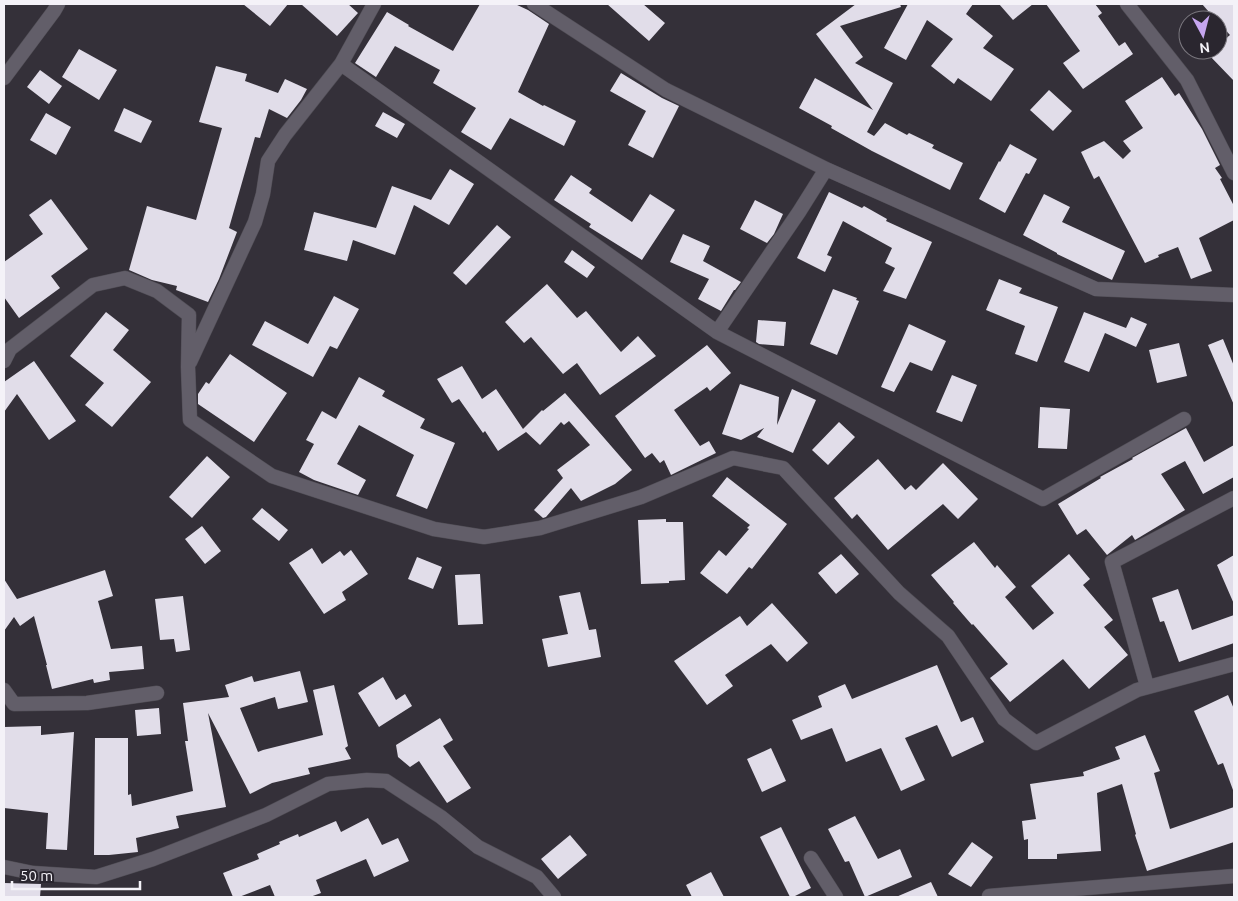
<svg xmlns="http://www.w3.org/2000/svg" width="1238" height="901" viewBox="0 0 1238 901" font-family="Ubuntu,sans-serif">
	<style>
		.building { fill: #e1dde9 }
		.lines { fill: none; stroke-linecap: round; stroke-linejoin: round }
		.street-casing { stroke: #4f4c54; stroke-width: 15 }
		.street { stroke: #625e69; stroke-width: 14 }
	</style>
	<rect width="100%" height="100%" fill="#343039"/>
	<path class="building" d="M243,4H288L270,26Z
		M301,4H348L358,13L337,36Z
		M480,4H515L528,10L549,24L518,92L543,106L544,105L576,121L564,146L510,118L491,150L461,132L476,108L433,83L440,70L395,46L376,77L355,63L387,12L409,25L408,26L453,51Z
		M607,4H643L665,23L649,41Z
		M856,4H900L901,7L840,26L863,57L855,63L893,83L867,132L874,136L885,123L907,135L909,133L934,145L932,148L963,163L950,190L872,151L831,128L832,126L799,108L815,78L873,110L816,34Z
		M908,4H973L966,14L993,36L983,48L1014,69L991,101L958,78L954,84L931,66L953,39L927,20L906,60L884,48Z
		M999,4H1033L1013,20Z
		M1046,4H1095L1102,13L1098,16L1119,46L1125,42L1133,54L1083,89L1063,63L1080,51Z
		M1202,4H1234V81L1208,54L1212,50H1218V45L1230,35L1218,22V20H1216Z
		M79,49L117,70L99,100L62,77Z
		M216,66L247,74L245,81L278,93L285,79L307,89L301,100L287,118L269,109L260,138L255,137L229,228L237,232L219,279L208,302L176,290L177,286L152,280L129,270L147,206L196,220L222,128L199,122Z
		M40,70L62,86L49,104L27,87Z
		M621,73L662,98L679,106L653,158L628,145L646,111L610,91Z
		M1162,77L1175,96L1179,93L1202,129L1220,165L1215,168L1222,178L1220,179L1234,206V220L1199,238L1212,271L1191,279L1178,247L1158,255L1159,257L1145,263L1099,176L1094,179L1081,152L1104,141L1123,159L1131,151L1123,141L1143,128L1125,101Z
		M1049,90L1072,111L1053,131L1030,110Z
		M124,108L152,121L141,143L114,131Z
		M383,112L405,124L397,138L375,126Z
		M46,113L71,127L56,155L30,140Z
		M1010,144L1037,159L1029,174L1026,173L1005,213L979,199L999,161L1000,162Z
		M450,169L474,184L449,225L414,205L395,255L353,240L347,261L304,250L314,212L376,228L392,186L431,200Z
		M571,175L592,189L589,193L632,222L650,194L675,210L642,260L589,227L591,224L554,200Z
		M829,192L862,208L864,206L887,219L886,221L932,242L906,299L883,291L895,268L885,263L892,248L843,221L827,255L832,257L825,272L797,258Z
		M1044,194L1070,207L1062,222L1125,251L1112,280L1057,254V253L1023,235Z
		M51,199L88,249L51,276L60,288L19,318L4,297V262L43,234L29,215Z
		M755,200L783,214L774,234L767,243L740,229Z
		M497,225L511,237L466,285L453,273Z
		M683,234L710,246L703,261L741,282L735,290H734L721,311L698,299L709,279L670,262Z
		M572,250L595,267L587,278L564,262Z
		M999,279L1022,288L1019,293L1058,307L1037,362L1015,354L1025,326L986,310Z
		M547,284L577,318L586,311L621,352L638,336L656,356L600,395L577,363L563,374L531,337L524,343L505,322Z
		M833,289L857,298L856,300L859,301L837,355L810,344Z
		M334,296L359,309L337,349L330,346L313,377L252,345L265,321L308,344Z
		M106,312L129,330L113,350L151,382L112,427L85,405L104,383L70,356Z
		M1084,312L1126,328L1131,317L1147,324L1136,347L1105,333L1089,372L1064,362Z
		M758,320L786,322L784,346L759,344L756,342Z
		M909,324L946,341L932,371L910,362L894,392L881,387Z
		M1223,339L1234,366V405L1208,345Z
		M1179,343L1187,376L1157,383L1149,350Z
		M707,345L731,373L710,391L707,387L674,410L700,446L709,441L716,453L671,475L664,460L660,463L652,453L645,458L615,416Z
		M230,354L287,393L254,442L198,404V394L206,382L209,384Z
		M34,361L76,421L49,440L17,394L4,412V382Z
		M462,366L482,399L496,389L523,429L542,410L543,411L565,393L632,470L615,484L581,501L571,488L546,517L543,518L534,510L563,478L557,470L590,445L569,421L564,425L561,422L540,445L525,431L526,432L498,451L485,431L483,433L459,399L452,403L437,379Z
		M952,375L977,385L962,422L936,412Z
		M359,377L385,391L382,396L425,419L420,428L455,443L427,509L396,496L414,455L359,425L337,464L366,480L358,495L314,480L299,472L314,444L306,440L322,411L336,419Z
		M740,384L779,397L777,425L792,389L816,400L793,453L757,437L764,428L741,440L722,434Z
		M1040,407L1070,409L1067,449L1038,448Z
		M839,422L855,437L828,465L812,450Z
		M1186,428L1204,462L1234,445V477L1203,494L1185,461L1161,474L1185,510L1135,540L1132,535L1107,555L1086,529L1077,535L1058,504L1101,478L1100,477L1133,459L1132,458Z
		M207,456L230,477L192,518L169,497Z
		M878,459L905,490L911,485L916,490L943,463L978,499L958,519L943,504L888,550L857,514L852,519L834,498Z
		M727,477L787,524L752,569L749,567L727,594L700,573L719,550L726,556L749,529L747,528L750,525L712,496Z
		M262,508L288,530L279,541L252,519Z
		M666,519V522H683L685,580L669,581V583L641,584L638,520Z
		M202,526L221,551L205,564L185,539Z
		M974,542L995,568L997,565L1016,587L1005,597L1033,630L1054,613L1031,586L1069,554L1090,579L1083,585L1113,620L1104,627L1128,655L1089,689L1063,659L1010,702L990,678L1008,664L973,624L972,625L953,603L954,602L931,575Z
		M312,548L322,564L340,551L344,556L351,550L368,574L342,592L346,600L324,614L289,563Z
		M841,554L859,574L836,594L818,573Z
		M1234,555V604L1217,565Z
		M417,557L442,567L433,589L408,579Z
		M105,570L113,596L98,601L111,649L142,646L144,669L109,672L110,680L94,683L93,679L52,689L46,665H47L34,616L20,626L14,617L4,631V579L17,599Z
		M480,574L483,624L458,625L455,575Z
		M1178,589L1192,630L1234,615V643L1179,662L1164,621L1160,622L1152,598Z
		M580,592L589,630L596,629L601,657L548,667L542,639L568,634L559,596Z
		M183,596L190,650L176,652L174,639L160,640L155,599Z
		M772,603L808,643L787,662L771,644L725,675L733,686L707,705L674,661L740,616L747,626Z
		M937,665L961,722L973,717L984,742L952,757L937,725L905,738L925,780L901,791L881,748L846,762L832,728L801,740L792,720L822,707L818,696L845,684L852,699Z
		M300,671L308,702L278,709L275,697L240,708L258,752L263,750L323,735L313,690L334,685L348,746L345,748L351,759L308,768L310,774L272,783L250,794L208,713L226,807L176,816L179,828L136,838L138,852L109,855H94L95,738H128V795L131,794L132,806L193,791L185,741H188L183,703L229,697L225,685L252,676L254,682Z
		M383,677L396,700L405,694L412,706L379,727L358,693Z
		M1228,695L1234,709V790H1233L1223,763L1218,765L1194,711Z
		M159,708L161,734L137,736L135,710Z
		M440,718L453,740L443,746L471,788L447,803L419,761L410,767L398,757L396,745Z
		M41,726V735L74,732L67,850L46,849L48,813L4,808V727Z
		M1145,735L1160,771L1154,773L1170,829L1234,807V842L1147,871L1135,835L1136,834L1122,784L1097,793L1101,851L1057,854V859H1028V839L1024,840L1022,821L1036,819L1030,784L1084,776L1083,772L1120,759L1115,747Z
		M771,748L786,781L762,792L747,759Z
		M855,816L878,859L900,849L912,877L865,897L849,861L845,862L828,829Z
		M368,818L382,845L398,838L409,861L374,877L366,859L316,880L321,893L310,897H275L270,885L239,897H233L223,873L259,859L257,854L280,844L279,842L298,834L299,837L336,821L341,832Z
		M781,827L811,888L793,897H790L760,837Z
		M570,835L587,855L558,879L541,859Z
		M972,842L993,857L971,887L948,874Z
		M711,872L724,897H692L686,885Z
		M931,882L938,897H896Z
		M4,883L41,884L40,897H4Z"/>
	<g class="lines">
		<g class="street-casing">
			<path id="street" d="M534,4L666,90L826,169L1096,289L1234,295
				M1127,4L1187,80L1234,173
				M341,64L717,332L1043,499L1184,419
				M4,78L54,11L58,4
				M717,332L799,212L826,169
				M4,361L10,349L93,285L125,278L157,291L189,315L188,367L190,420L272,476L434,529L484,537L540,528L641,497L733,458L783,468L899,593L948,636L1004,719L1036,743L1137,690L1234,664
				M190,362L255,222L263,194L268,161L285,135L341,64L374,4
				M1147,686L1112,562L1234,498
				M4,690L14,704L87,703L157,693
				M811,858L836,897
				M4,867L33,873L96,877L153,859L266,815L328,784L367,780L386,781L441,817L478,847L537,877L554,897
				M989,896L1234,876"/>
		</g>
		<use href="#street" class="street"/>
	</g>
	<rect width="1238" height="901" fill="none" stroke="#f4f2f8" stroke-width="10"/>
	<g transform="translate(1203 35) rotate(173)"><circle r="24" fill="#2a262f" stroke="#7b787f"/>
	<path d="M0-4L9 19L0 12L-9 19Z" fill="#c6a6f0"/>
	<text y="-8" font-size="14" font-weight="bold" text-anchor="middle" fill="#f4f2f8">N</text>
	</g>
	<path d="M12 881v8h128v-8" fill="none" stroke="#f4f2f8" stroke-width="2.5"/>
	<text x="20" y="881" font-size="15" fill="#f4f2f8" stroke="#2a262f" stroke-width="4" paint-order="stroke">50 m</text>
</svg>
